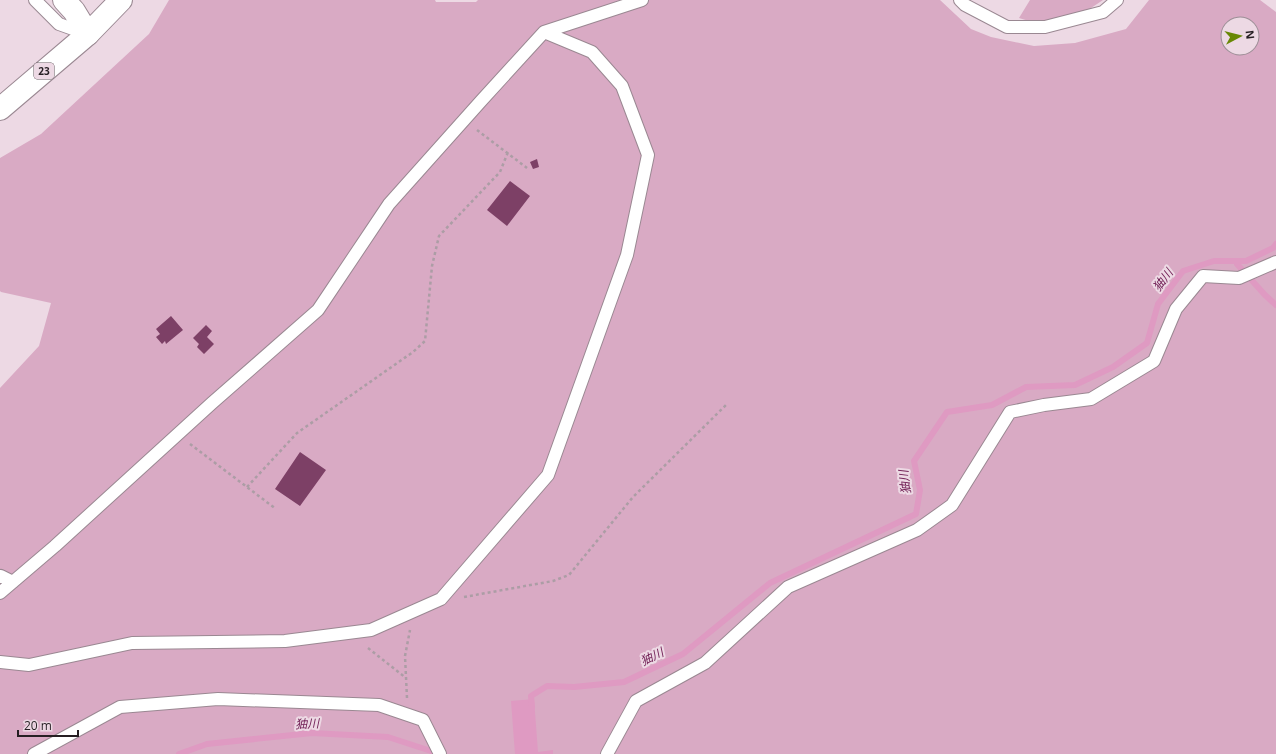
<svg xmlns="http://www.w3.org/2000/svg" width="1276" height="754" viewBox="0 0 1276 754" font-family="'Open Sans','Noto Sans JP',sans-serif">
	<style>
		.green { fill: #d9aac4; fill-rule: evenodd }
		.water { fill: #df9ac2 }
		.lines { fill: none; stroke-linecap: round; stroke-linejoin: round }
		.stream { stroke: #df9ac2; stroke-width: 6 }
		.building { fill: #7d4066 }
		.lane-casing { stroke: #9a8892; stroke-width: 14 }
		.secondary-casing { stroke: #9a8892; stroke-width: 24 }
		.primary-casing { stroke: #9a8892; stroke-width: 24 }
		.path { stroke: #ac9da5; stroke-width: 2.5; stroke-dasharray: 3 3; stroke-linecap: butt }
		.lane { stroke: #fff; stroke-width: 12 }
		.secondary { stroke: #fff; stroke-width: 22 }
		.primary { stroke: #fff; stroke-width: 22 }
		.labels { text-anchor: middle; stroke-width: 4; stroke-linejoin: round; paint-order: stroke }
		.shield { fill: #edd9e4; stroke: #62575d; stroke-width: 1 }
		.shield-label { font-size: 10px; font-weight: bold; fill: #261f23 }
		.water-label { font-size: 12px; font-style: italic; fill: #732358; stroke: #edd9e4 }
	</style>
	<rect width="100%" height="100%" fill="#edd9e4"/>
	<path class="green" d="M169,0H435L436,2H476L478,0H940L971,29L991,37L1034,46L1075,43L1126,29L1149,0H1260L1276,12V754H0V388L39,346L51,303L1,292L0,291V158L41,134L149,34ZM1228,24H1252V48H1228Z
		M1030,0H1103L1085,12L1051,21L1032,22L1019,18Z"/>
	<path class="water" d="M534,699L538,752L553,750V754H515L511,701Z"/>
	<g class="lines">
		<path class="stream" d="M1236,261L1237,264L1265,295L1276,305
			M532,707L531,696L547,686L574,687L624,682L683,654L770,583L916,514L920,490L914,461L947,412L992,405L1026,387L1075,385L1113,367L1147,343L1158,304L1183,271L1214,261H1246L1273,248L1276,244
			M179,754L207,744L312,733L388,737L431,751L435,754"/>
	</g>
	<path class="building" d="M537,159L539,167L533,169L530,162Z
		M510,181L530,196L507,226L487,210Z
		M171,316L183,330L166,344L165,341L162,344L156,337L160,334L156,329Z
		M206,325L212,331L207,337L214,344L204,354L197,347L199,344L193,338Z
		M300,452L326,470L300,506L275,489Z"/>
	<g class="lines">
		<g class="lane-casing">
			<path id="lane" d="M35,0L59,24L87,34
				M960,0L965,5L1007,27H1045L1103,12L1117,0
				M0,577L1,576L13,582
				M0,593L55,546L212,403L318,310L389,204L481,101L544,32L642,0
				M0,662L29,665L132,643L285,641L371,630L441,599L548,475L627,255L648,155L622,86L592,52L544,32
				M34,754L120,707L218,699L379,705L423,720L440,754
				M607,754L636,701L705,663L788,587L917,530L952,505L1010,412L1044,405L1091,399L1154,361L1176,309L1203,276L1239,278L1276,262"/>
		</g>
		<g class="secondary-casing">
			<path id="secondary" d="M64,0L74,11L88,34"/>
		</g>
		<g class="primary-casing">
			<path id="primary" d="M0,109L88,34L121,0"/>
		</g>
		<path class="path" d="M477,130L527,168
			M190,444L276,509
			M247,487L297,433L413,352L425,341L432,266L439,236L500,172L508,152
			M464,597L553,581L569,575L633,497L727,404
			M368,648L406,678
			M407,698L405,656L410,630"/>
		<use href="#lane" class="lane"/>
		<use href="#secondary" class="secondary"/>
		<use href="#primary" class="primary"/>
	</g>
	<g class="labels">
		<rect class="shield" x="34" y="63" width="20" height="16" rx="3"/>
		<g class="shield-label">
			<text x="44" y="75">23</text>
		</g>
		<g class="water-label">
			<text transform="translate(1163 280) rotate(-53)" y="4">㹨川</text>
			<text transform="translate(905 482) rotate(-97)" y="4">㹨川</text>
			<text transform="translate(652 657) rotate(-26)" y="4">㹨川</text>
			<text transform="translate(307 724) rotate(-2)" y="4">㹨川</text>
		</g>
	</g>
	<g transform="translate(1240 36) rotate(83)"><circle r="19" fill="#edd9e4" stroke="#9d8f97"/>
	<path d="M0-3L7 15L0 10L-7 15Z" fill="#688805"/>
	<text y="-6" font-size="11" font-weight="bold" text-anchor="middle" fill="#261f23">N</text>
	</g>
	<path d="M18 730v6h60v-6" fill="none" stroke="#261f23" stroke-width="2"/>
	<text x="24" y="730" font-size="12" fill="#261f23" stroke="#edd9e4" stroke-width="3" paint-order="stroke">20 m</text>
</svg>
